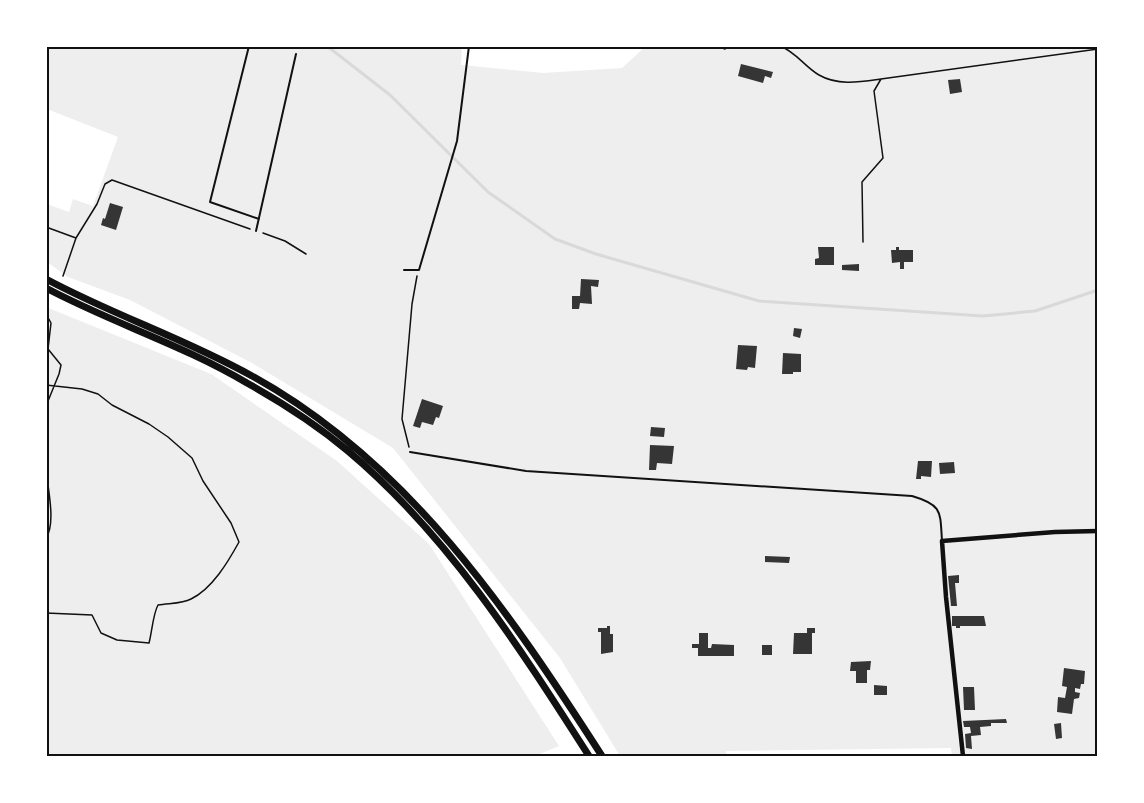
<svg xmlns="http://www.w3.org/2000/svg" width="1144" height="803" viewBox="0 0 1144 803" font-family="Jost,sans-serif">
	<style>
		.green { fill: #eee }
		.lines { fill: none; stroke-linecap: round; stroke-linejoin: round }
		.stream { stroke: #d9d9d9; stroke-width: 3 }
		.building { fill: #353535 }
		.path { stroke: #111; stroke-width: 1.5 }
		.service { stroke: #111; stroke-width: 2 }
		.minor { stroke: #111; stroke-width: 4.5 }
		.primary { stroke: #111; stroke-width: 7 }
		.neatline { fill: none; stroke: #111; stroke-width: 2 }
	</style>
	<rect width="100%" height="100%" fill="#fff"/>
	<path class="green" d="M646,46L1097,47V756H952L951,748L726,751V756H620L560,658L393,448L252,363L130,300L68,277L47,262V204L69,212L73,199L93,206L118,137L47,109V47H462L461,65L543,73L622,68Z
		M46,307L211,374L337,461L429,544L559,746L535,756H47Z"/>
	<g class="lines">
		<path class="stream" d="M327,46L390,95L488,192L555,239L596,254L759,301L983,316L1035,311L1098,290"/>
	</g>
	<path class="building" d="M741,64L773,72L771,78L765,76L763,83L738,76Z
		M960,79L962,92L950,94L948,80Z
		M110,203L123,207L116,230L101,225L103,218L105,219Z
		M818,247H834V265H815V259L819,258Z
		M896,247H899V250H913V262H904V269H900V262L892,263L891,250H896Z
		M859,264V271L842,270V265Z
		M581,279L599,280L598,287L591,286L592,304L580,303L579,309H572V296H580Z
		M794,328L802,329L800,338L793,336Z
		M738,345L757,346L755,368L748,367L747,370L736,369Z
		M783,353L801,354V372H793V374H782Z
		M422,399L443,406L439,418L436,417L433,425L422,422L420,428L413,426Z
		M651,427L665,428L664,437L650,436Z
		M650,445L674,446L672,464L657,463L656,470H649Z
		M918,461H932L931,477L921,476V479H916Z
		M954,462L955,473L940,474L939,463Z
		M765,556L790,557L789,563L765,562Z
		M959,575V583H955L957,606H951L948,576Z
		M952,616H984L986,626H960V628H956V626H952Z
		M607,626H610V634H613V652L601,654V632H598V628H607Z
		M807,628H815V633H812V654H793L794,633H807Z
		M699,633H708V648H711L712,644L734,645V656H698V648H692V644H699Z
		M762,645H772V655H762Z
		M871,661L870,670H867V683H856V671H850L851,662Z
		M1064,668L1085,671L1084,684H1081L1080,689L1075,688V692L1080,693L1079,698L1074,699L1072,714L1057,712L1058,697L1065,698L1067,687L1062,686Z
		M874,685L887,686V695H874Z
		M963,687H974L975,710H964Z
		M1006,719L1007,723H991V726L980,727L981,735L971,736L972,749L966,748L965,734L971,733L970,727H964L963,721Z
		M1061,723L1062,738L1056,739L1054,724Z"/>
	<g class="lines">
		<path class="path" d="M717,46L725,49L727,46
			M780,46C796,52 805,67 819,75C838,86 860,82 881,79
			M46,227L76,238L63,276
			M263,233L285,241L306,254
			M76,238L97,204L105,184L112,180L250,229
			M863,242L862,182L883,158L874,91L881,79L1098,49
			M46,314L51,323L48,349L61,365L59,374L46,406
			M46,385L82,389L98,394L112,405L149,424L168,437L192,458L203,481L231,523L239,542C228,562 212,589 191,599C182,604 168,603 158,605C153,614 152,632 149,643L117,640L101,633L92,615L46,613
			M409,447L402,419L412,304L417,276
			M46,471C48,488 56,524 46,538
			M46,552V556"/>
		<path class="service" d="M249,46L210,202L259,219
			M256,231L296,54
			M404,270H419L457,141L469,46
			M410,452L526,471L912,496C943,505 940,512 942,541"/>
		<path class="minor" d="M963,756L946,597L942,541L1055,532L1098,531"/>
		<path class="primary" d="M46,279C113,315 186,339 252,376C408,462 508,610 602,756
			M46,288C112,323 183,345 247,383C283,403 317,425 348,451C448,535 520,648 589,756"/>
	</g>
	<rect width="1144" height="803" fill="none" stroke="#ffffff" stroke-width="96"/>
	<rect x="48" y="48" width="1048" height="707" class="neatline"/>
</svg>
